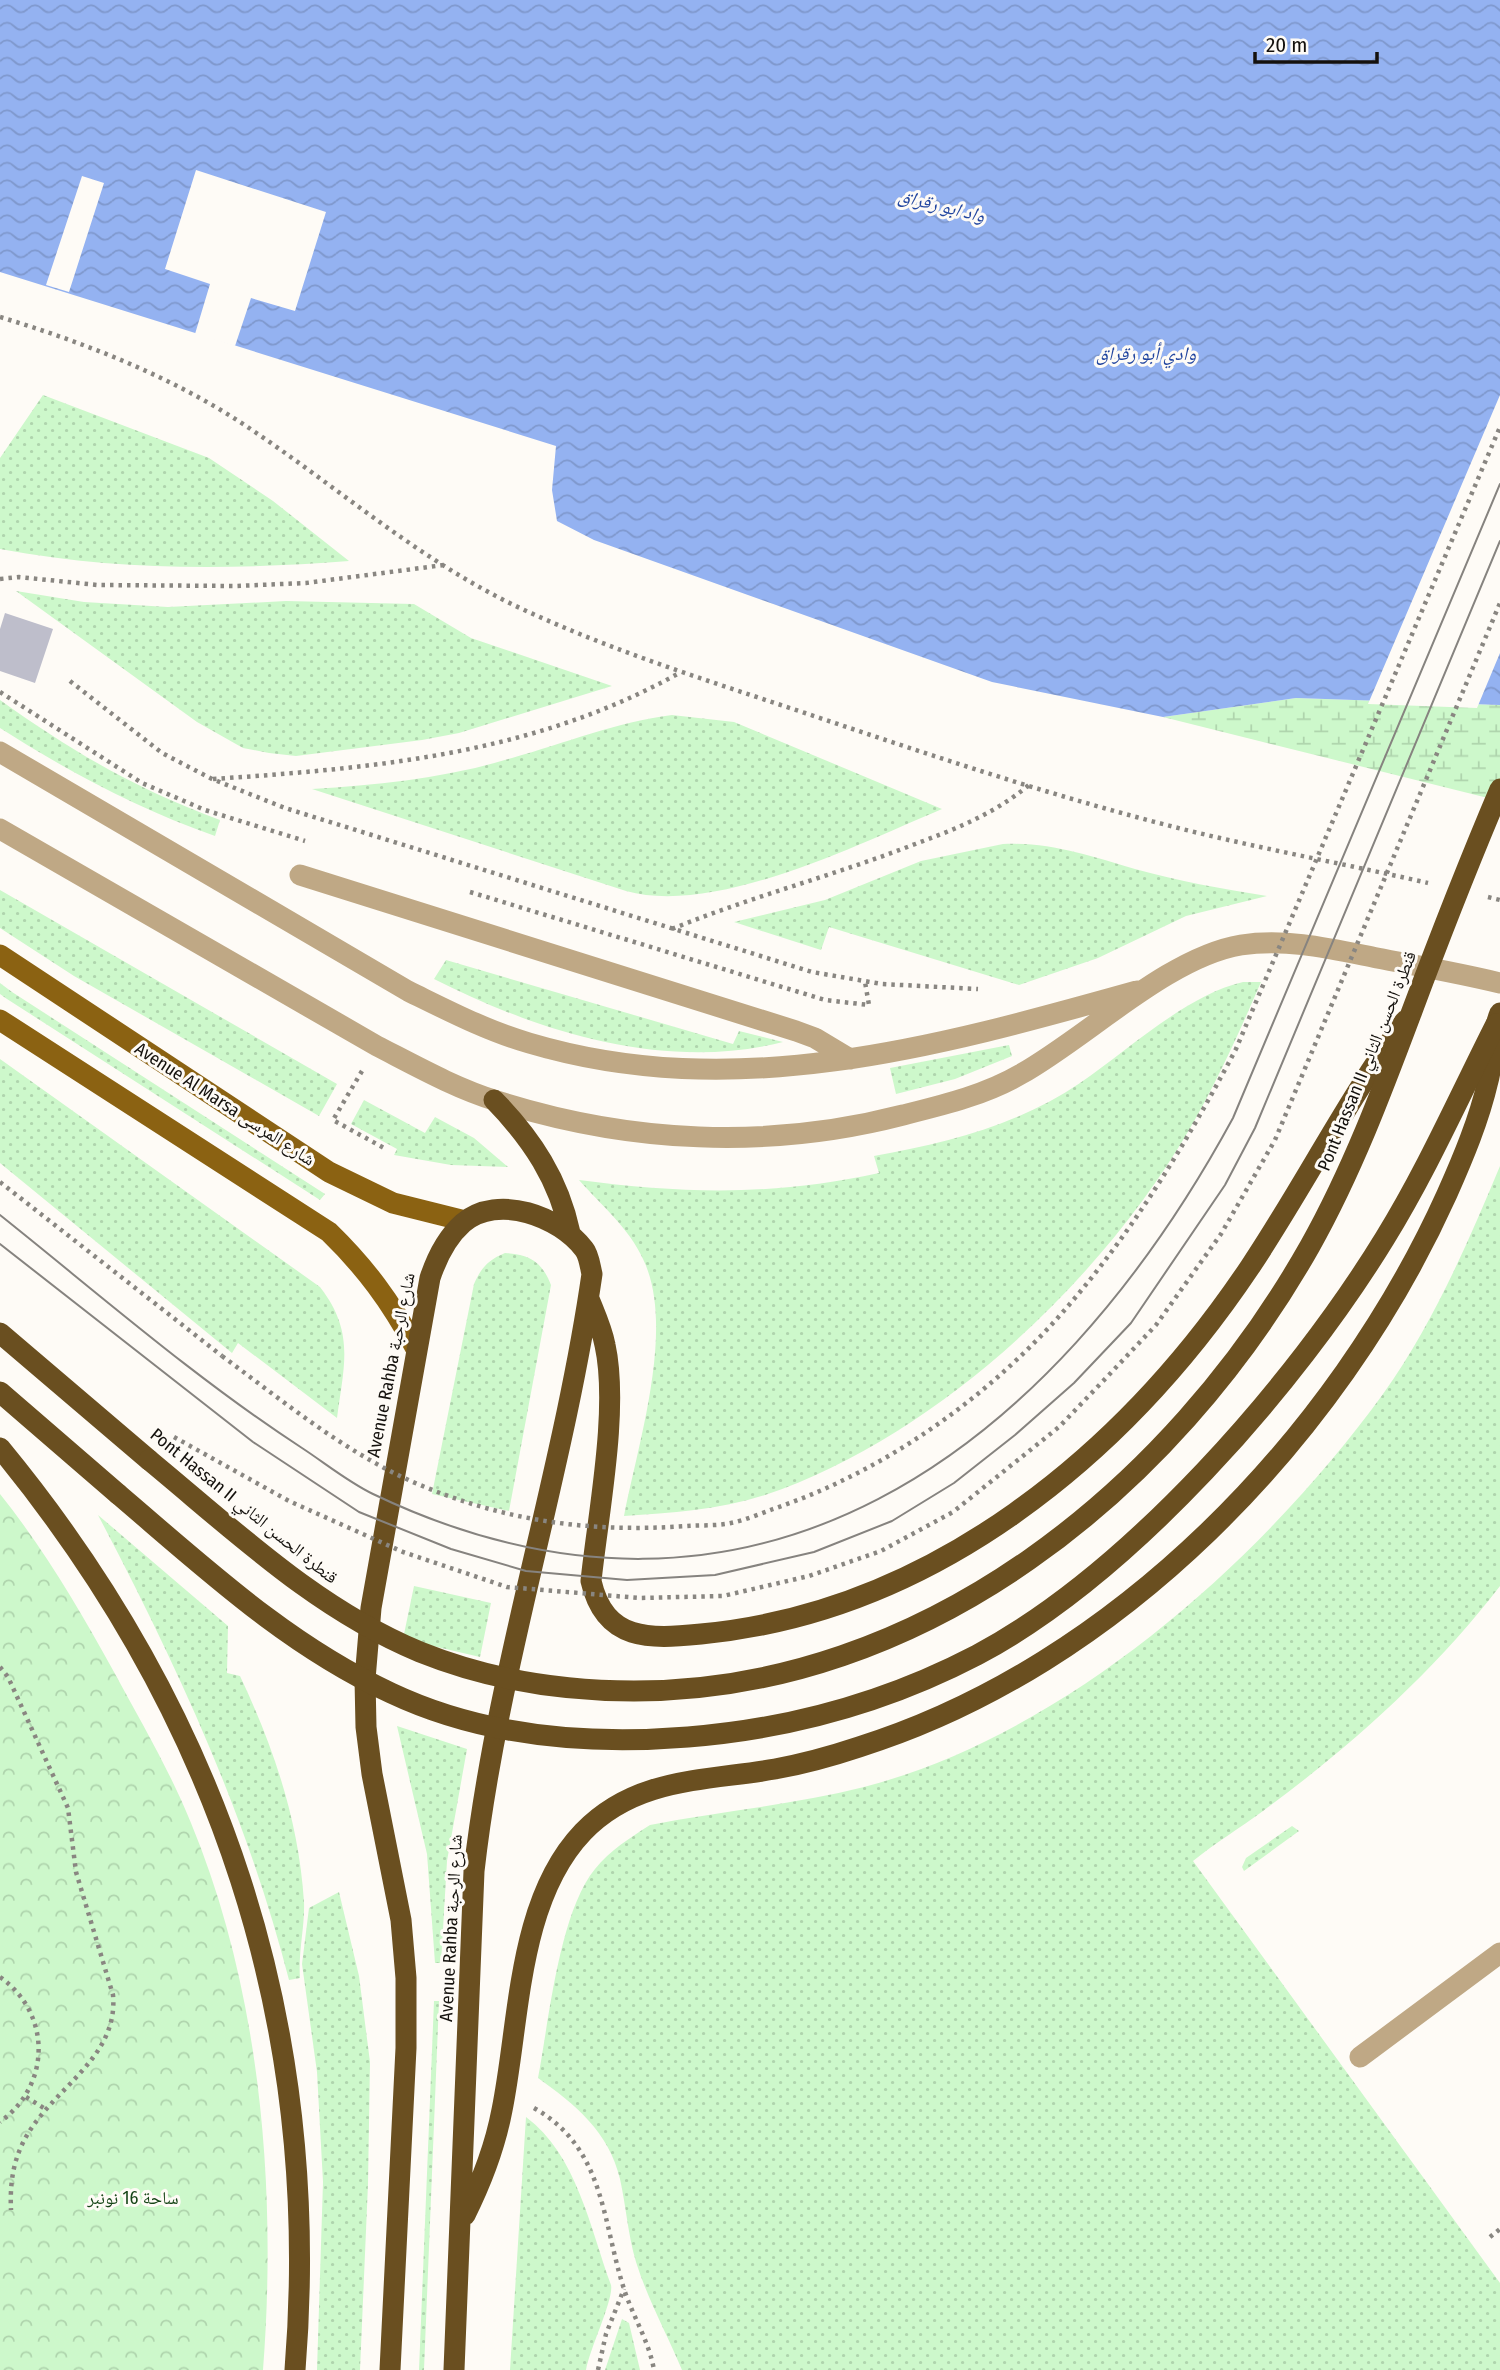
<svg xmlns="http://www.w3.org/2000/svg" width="1500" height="2370" viewBox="0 0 1500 2370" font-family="'Fira Sans Condensed','Noto Naskh Arabic',sans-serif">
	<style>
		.grass { fill: url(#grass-dots) }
		.wetland { fill: url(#wetland-marsh) }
		.park { fill: url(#park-crowns) }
		.water { fill: url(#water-waves) }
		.pier { fill: #fefbf6 }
		.building { fill: #bebecb }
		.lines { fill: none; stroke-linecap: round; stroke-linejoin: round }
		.path { stroke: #898681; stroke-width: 4.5; stroke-dasharray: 3.5 5; stroke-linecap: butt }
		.minor { stroke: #bfa885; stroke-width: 21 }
		.major { stroke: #8b6212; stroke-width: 21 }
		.highway { stroke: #6a4f20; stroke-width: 21 }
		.tram { stroke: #86837f; stroke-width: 2 }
		.path-bridge { stroke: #898681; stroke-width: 4.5; stroke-dasharray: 3.5 5; stroke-linecap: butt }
		.highway-bridge { stroke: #6a4f20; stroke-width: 21 }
		.labels { text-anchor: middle; stroke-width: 6; stroke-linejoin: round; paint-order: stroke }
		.street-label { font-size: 18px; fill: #14110d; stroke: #fefbf6 }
		.park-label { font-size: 18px; fill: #164517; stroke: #fefbf6 }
		.water-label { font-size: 19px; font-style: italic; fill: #2246a0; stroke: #fefbf6 }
	</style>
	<defs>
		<pattern id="grass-dots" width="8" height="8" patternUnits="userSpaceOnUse" patternTransform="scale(1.75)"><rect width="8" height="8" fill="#cdf8cb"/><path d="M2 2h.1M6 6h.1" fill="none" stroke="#afd4ad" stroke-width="1.8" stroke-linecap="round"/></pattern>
		<pattern id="wetland-marsh" width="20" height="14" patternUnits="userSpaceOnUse" patternTransform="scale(1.75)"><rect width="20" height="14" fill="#cdf8cb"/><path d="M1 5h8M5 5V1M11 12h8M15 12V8" fill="none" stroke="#afd4ad"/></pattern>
		<pattern id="park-crowns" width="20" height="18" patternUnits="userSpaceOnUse" patternTransform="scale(1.75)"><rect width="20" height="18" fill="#cdf8cb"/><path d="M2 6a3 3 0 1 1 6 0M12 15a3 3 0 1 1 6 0" fill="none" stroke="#afd4ad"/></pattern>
		<pattern id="water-waves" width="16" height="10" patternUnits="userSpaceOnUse" patternTransform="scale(1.75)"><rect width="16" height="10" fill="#94b2f1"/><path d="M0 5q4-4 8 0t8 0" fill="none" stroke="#7f98cd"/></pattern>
	</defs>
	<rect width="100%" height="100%" fill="#fefbf6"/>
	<path class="grass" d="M43,395L209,458L273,501L349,561C230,570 118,571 0,549V458Z
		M16,591L84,602L168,607L286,601L414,604L471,638L612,686L459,733L422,740L296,756L269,753L243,748L197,722Z
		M0,700C73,752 136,789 220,820L215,836C138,809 69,772 0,728Z
		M672,715L734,722L942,809C859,844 715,916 626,891L312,789C380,785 446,778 512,758C565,743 617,722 672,715Z
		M1003,844C1051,842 1090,856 1135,869C1178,881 1223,889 1267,896L1186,916L1098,958L1019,985L829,927L821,950L734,922L825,900L921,861Z
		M0,890L337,1084L319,1116L74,976L0,928Z
		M446,960L733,1044L739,1031L783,1042C666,1072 538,1032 434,979Z
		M1243,982H1261C1239,1033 1217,1082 1189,1130C1100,1283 934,1438 765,1495C719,1510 671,1513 624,1516C638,1443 676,1327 643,1259C629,1228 601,1205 579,1180C687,1194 772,1196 879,1173L874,1156C947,1143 1018,1125 1080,1083C1127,1051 1188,994 1243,982Z
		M0,983L12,992L325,1194L320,1200L7,999L0,994Z
		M1009,1045L1012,1056L955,1079L896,1094L890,1068Z
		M0,1059L320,1287C355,1332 344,1365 337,1418L238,1343L232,1353L0,1163Z
		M364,1100L425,1133L435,1117L474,1138L508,1167L451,1165L394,1155L397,1149L351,1124Z
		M1500,1166V1586C1434,1672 1350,1747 1263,1811C1240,1828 1215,1843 1193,1861L1500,2283V2370H682C667,2334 648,2300 636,2262C628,2235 626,2206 620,2179C609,2132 575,2104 538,2078C549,2021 559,1913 595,1869C610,1850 630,1838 650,1825C721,1811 793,1805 864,1787C1067,1734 1262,1561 1383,1394C1433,1324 1467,1245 1500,1166Z
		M505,1253C530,1254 542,1262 551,1285L509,1511L432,1494L474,1284C481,1268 488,1260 505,1253Z
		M98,1515L228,1626L227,1673L240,1676C274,1748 299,1822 304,1902C305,1927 298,1952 300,1978L289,1980C247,1816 177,1665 98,1515Z
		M414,1586L491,1603L480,1657L403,1639Z
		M397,1726L467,1749L447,1861L441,1963H435L427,1854Z
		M1292,1826L1299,1831L1244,1871L1242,1867L1246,1858Z
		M339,1892L359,1976L370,2062L368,2184L360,2370H317L323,2182L317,2072L302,1964L309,1908Z
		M434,2001H439L424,2370H419Z
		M526,2117C577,2155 590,2228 611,2285C614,2299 590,2348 586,2370H510Z
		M622,2319L629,2323L640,2370H605Z"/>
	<path class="wetland" d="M1296,698L1500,705V801L1163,717Z"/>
	<path class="park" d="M0,1494C44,1549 80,1610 114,1672C141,1722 170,1771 191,1823C261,1992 277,2190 263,2370H0Z"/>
	<path class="water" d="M0,0H1500V705L1296,698L1163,717L992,682L594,540L557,521L552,490L556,446L0,272Z"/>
	<path class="pier" d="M196,170L326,212L295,311L251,298L235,346L195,334L210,284L165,269Z
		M82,176L104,183L69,292L46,285Z
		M1500,395V653L1477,708L1368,704Z"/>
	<path class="building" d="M5,613L53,629L35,683L0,671V629Z"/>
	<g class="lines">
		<path class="path" d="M0,317C89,344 178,379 255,432C342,491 424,563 520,608C612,651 709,681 805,713C921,752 1037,791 1155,822C1245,846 1337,862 1428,883
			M0,579L19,577L97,585L236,586L306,583L444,565
			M70,681L162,753L212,779L285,808L812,972L882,984L978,989
			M0,692L142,783L205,810L305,841
			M213,779C377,768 535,754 681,672
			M470,892L825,1000L869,1005L865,982
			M1488,897L1500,900
			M672,929C750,897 832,876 910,846C953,830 993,815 1029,785
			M362,1071L333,1120L384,1148
			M0,1182L222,1356
			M0,1667L8,1677L68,1808L76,1872L113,1995C119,2062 45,2091 21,2147C12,2167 10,2188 11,2210
			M0,1977C52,2014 51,2085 0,2122
			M26,2097L47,2110
			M534,2108C605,2148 602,2221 624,2289C633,2317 649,2341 654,2370
			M1490,2237L1500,2229
			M598,2370L606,2334L624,2289"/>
		<path class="minor" d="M0,752L408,991C447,1010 487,1031 529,1043C734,1104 937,1047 1137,991
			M0,829L377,1046C416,1066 455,1088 497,1101C629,1143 768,1150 903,1115C943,1105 985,1095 1021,1074C1087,1037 1168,957 1241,945C1287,938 1332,949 1377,958C1418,966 1459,973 1500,983
			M300,875L796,1031L815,1038L850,1059
			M1360,2057L1500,1953"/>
		<path class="major" d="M0,955L329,1172L393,1203L465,1221
			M0,1020L329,1232C365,1267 391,1302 415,1347"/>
		<path class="highway" d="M494,1100C532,1139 559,1180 570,1233
			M589,1299C595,1314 602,1329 605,1345C619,1409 598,1514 591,1581C605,1642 650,1639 701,1634C933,1612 1124,1455 1250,1267C1304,1186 1347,1100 1405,1021
			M0,1333L149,1460
			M0,1392L118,1494
			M0,1448C220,1715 323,2025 295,2370
			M465,2215C482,2181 495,2147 502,2110C520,2021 517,1901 583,1832C636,1777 706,1781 775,1769C803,1764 832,1756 859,1747C1117,1666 1337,1438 1447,1194C1463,1158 1479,1120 1488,1081C1494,1059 1491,1034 1500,1013
			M390,2370L406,2048V1978L401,1920L372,1774L366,1727L365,1679L371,1608L430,1278C437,1257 446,1238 463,1223C498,1193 560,1217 584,1249C589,1255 590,1266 592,1274C563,1475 497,1669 474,1871L454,2370"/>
		<path class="tram" d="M0,1215C99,1294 196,1379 302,1448C325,1463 348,1482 373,1494C754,1676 1052,1451 1233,1118L1500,484
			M0,1244L253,1442L359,1512L451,1549L526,1571L627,1580L715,1575L814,1552L892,1521L954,1483L1015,1435L1074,1383L1131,1323L1225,1185L1255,1128L1500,541"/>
		<path class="path-bridge" d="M222,1356C283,1401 343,1451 413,1482C503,1521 589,1533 687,1526C701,1525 717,1526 731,1523C745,1520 760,1514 773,1509C886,1471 992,1395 1069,1305C1136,1227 1188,1140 1236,1049L1500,427
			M174,1437L289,1501L403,1552L507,1587L639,1598L723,1596L809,1576L881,1551L953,1512L1059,1427L1106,1378L1156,1325L1221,1234L1275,1140L1500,603"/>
		<path class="highway-bridge" d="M149,1460C234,1530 316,1609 420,1652C487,1679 561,1691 634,1691C923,1691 1172,1490 1310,1246C1352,1171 1382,1091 1412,1011C1440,936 1469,862 1500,789
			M118,1494C205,1568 287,1645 391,1693C482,1736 588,1745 688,1737C788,1729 887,1702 977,1655C1131,1573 1295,1385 1385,1238C1427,1170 1460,1095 1496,1024"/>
	</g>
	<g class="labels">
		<g class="street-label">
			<text transform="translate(1367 1061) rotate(-68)" y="6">Pont Hassan II قنطرة الحسن الثاني</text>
			<text transform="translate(225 1104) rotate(33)" y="6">Avenue Al Marsa شارع المرسى</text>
			<text transform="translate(391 1365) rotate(-79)" y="6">Avenue Rahba شارع الرحبة</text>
			<text transform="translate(244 1506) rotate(39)" y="6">Pont Hassan II قنطرة الحسن الثاني</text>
			<text transform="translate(451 1928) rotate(-87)" y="6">Avenue Rahba شارع الرحبة</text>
		</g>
		<g class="park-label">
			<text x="133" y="2204">ساحة 16 نونبر</text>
		</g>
		<g class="water-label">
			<text transform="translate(942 205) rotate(14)" y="7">واد ابو رقراق</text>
			<text x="1146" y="360">وادي أبو رقراق</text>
		</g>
	</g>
	<path d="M1255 52v10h122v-10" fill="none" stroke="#14110d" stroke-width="3.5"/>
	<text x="1266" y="52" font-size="21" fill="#14110d" stroke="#fefbf6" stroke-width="5" paint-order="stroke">20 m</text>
</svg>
